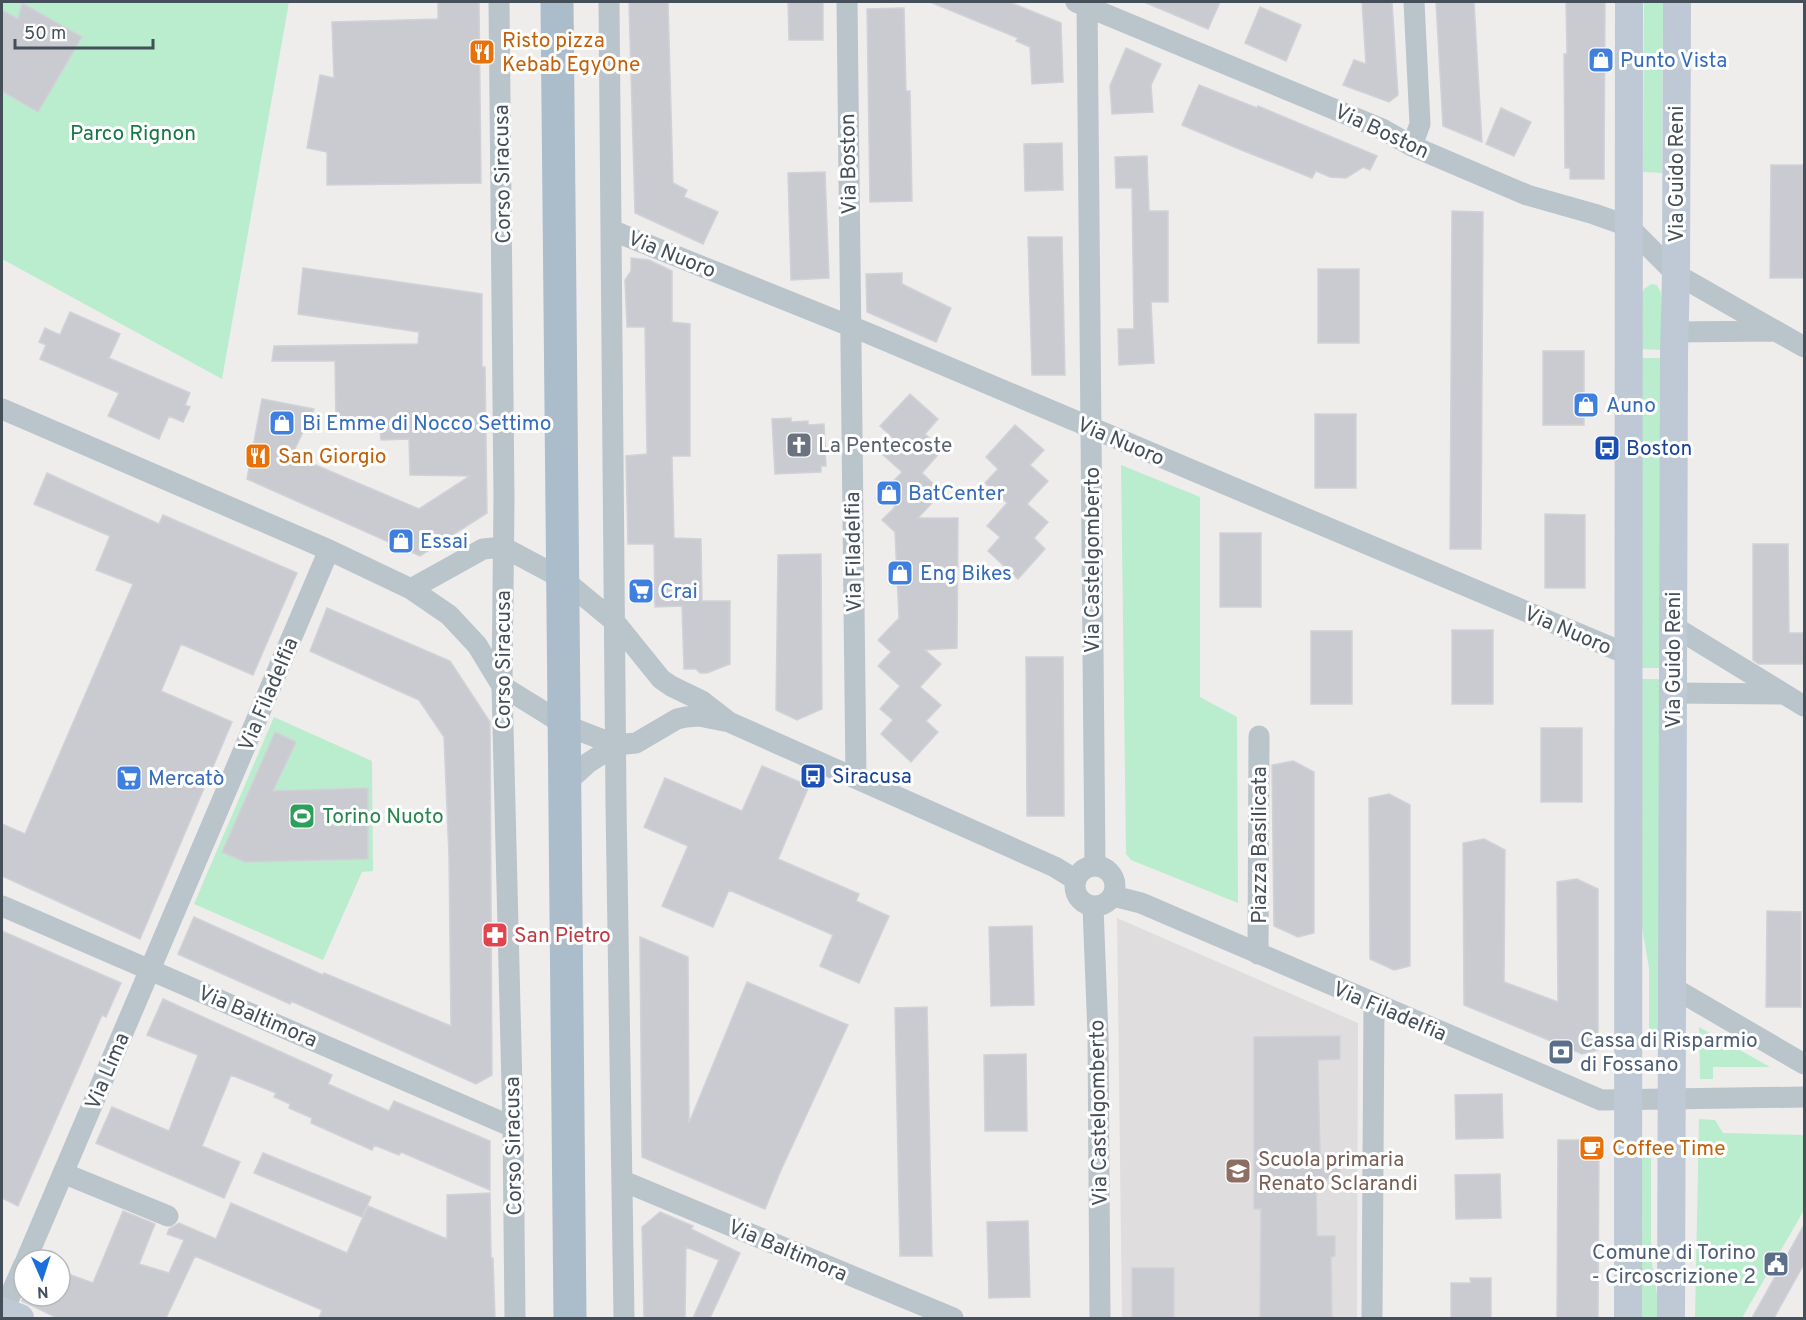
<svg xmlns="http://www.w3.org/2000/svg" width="1806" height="1320" viewBox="0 0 1806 1320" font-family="Overpass,sans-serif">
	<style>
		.education { fill: #e0ddde }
		.green { fill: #b9edcd }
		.building { fill: #c9cbd1; stroke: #d0d2d8; stroke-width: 1.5 }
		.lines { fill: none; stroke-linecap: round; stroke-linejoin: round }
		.street { stroke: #bac4cb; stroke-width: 21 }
		.secondary { stroke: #bec9d5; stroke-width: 28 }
		.primary { stroke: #abbccb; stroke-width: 33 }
		.labels { text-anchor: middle; stroke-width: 6; stroke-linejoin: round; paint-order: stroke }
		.food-label { font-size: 21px; fill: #c56008; stroke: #fff; text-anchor: start }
		.shop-label { font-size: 21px; fill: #366cbe; stroke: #fff; text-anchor: start }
		.street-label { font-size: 21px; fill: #454f59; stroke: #fff }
		.park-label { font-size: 21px; fill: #177847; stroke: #fff }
		.worship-label { font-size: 21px; fill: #5b616d; stroke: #fff; text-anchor: start }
		.transit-label { font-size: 21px; fill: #164399; stroke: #fff; text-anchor: start }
		.leisure-label { font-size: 21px; fill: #27864d; stroke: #fff; text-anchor: start }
		.health-label { font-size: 21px; fill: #be3a42; stroke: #fff; text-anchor: start }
		.service-label { font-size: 21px; fill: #4e5e75; stroke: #fff; text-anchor: start }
		.education-label { font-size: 21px; fill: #785e54; stroke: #fff; text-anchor: start }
	</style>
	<rect width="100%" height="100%" fill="#efecec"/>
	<path class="education" d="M1117,918L1358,1023L1357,1318H1122Z"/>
	<path class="green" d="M2,2H289L222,379L2,259Z
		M1644,2H1663L1662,173L1643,172Z
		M1651,284L1657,285L1661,293V350L1642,349V293L1644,289Z
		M1642,358H1661V668H1641Z
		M1121,465L1200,497V697L1237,717L1238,903L1131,860L1126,854Z
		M1641,679H1660L1659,1033H1649V968L1640,916Z
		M274,717L372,761L373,871L362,872L323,960L194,904Z
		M1699,1027L1770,1067H1713V1079H1700Z
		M1699,1119L1715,1120L1723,1133L1804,1135V1210L1742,1318H1695Z
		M1638,1155H1651V1258L1659,1306L1658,1318H1638Z"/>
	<path class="building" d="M438,2H479L481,183L327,185V152L307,148L320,75L334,78L332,22L438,19Z
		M629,2H668L673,183L687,190L684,197L718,212L703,244L635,213Z
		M788,2H823V40H789Z
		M930,2H1009L1061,23L1063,82L1032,84L1030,47L1016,41L1018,38Z
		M1144,2H1220L1208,29Z
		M1362,2H1392L1398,95L1389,102L1343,85L1354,60L1366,64Z
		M1436,2H1474L1482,142L1443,126Z
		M1566,2H1605L1604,179H1570V168H1565L1564,54H1567Z
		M22,3L82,37L38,112L2,91V10L18,19Z
		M1260,7L1301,25L1286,61L1245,43Z
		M904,8L906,91H910L912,201L870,202L867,9Z
		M1126,48L1161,64L1151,85L1153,112L1112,114L1110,86Z
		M1199,85L1257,108L1258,106L1377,156L1370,170L1363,167L1346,178L1330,177L1316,171L1312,178L1239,149L1182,125Z
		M1501,108L1531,122L1514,156L1486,144Z
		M1062,143L1063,190L1025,191L1024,144Z
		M1147,156L1149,211H1168V302H1151L1154,363L1119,365L1118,329H1134L1132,188H1116L1115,157Z
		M1771,165H1804V278H1770Z
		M825,172L829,278L791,280L788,173Z
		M1452,211L1483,212L1481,549H1450Z
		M1028,237H1062L1065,375H1032Z
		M631,258L649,260L672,271V322L690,324V456H672L674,538L701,539L702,601H730V664L707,673H700L696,669H684L682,606L655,607L654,544H628L626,456L647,454L645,327H627L625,280L631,271Z
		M303,268L482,294V367H485L487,513L420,556L247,479L262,399L314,409L292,455L419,509L470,476L410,475L409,439L381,440L380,430L366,431V422L336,423L335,361H272L274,346L418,344L419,332L298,314Z
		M1318,269H1359V343H1318Z
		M902,273V284L951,308L936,342L867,312L866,274Z
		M70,312L120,334L109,358L190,393L185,405L190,407L183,422L169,416L159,439L108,416L119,393L40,359L46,345L39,342L45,328L60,335Z
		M1543,351H1584V425H1543Z
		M910,394L938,419L925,434L942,450L922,473L942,492L918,518H958L957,648L925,650L941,664L920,687L941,705L926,721L938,732L911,762L881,734L893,720L880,709L900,686L878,666L891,652L878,640L899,618L895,532L882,520L895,507L881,494L902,472L880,452L893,438L880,426Z
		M1315,414H1356V488H1315Z
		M791,418V422L808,421V425L824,424L826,466H821V472L775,474L772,419Z
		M1015,425L1044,450L1030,465L1048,481L1027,504L1048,522L1034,538L1045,549L1018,579L988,551L1000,537L987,526L1007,503L985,483L998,469L986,457Z
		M47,473L159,524L163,515L297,573L253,675L181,644L161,691L232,722L140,939L2,876V824L25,834L133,584L96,570L110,536L34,504Z
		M1545,514L1585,515V588H1545Z
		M1220,533H1261V607H1220Z
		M1753,544H1788L1789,633H1804V664H1759L1753,660Z
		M821,554L822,709L797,720L776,710L778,555Z
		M327,608L450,661L490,722L492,1075L476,1084L291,1001L290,1004L178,954L194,917L323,975L324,973L451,1026L449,856L444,737L419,700L310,651Z
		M1452,630H1493V704H1452Z
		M1311,631H1352V704H1311Z
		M1026,657H1063L1064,816H1027Z
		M1541,728H1582V802H1541Z
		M275,732L296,742L273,791L368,788V859L245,862L222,852Z
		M1293,761L1314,772V933L1298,937L1274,926L1272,765Z
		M762,766L809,786L778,859L859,894L856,901L889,916L859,983L820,966L833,935L729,890L713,927L662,906L688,846L644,827L665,778L742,811Z
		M1389,794L1410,805V966L1394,970L1370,959L1369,798Z
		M1484,839L1505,850L1504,982L1558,1002L1557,882L1577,879L1598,889V1050L1582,1054L1464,1005L1463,843Z
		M1767,911L1801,912V1007H1766Z
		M1032,926L1034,1005L991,1006L989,927Z
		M2,931L121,983L106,1017L102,1015L18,1206L2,1198Z
		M640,937L688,957L689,1123L747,982L848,1025L781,1170L765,1209L642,1157Z
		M163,999L332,1075L328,1084L389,1111L394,1101L490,1141V1190L401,1152L399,1155L374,1145L372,1150L311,1123L312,1118L289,1108L290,1104L274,1097L276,1093L231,1075L202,1146L240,1162L224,1198L96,1143L112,1107L169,1131L198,1055L147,1035Z
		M927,1007L932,1256H900L895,1008Z
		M1340,1036V1059L1318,1060L1320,1155H1340V1180H1316L1317,1236H1335V1256L1331,1257L1332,1318H1260L1261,1209H1254V1037Z
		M1026,1054L1027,1131H985L984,1055Z
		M1502,1094L1503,1138L1456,1139L1455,1095Z
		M1558,1140H1599L1598,1318H1557Z
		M263,1153L371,1197L362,1217L254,1173Z
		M1500,1174L1501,1218L1456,1219L1455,1175Z
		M490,1193L491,1258H493L495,1318H319L322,1310L195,1256L166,1318H57L22,1301L24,1296H60V1271L93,1283L123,1211L155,1224L139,1264L169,1273L184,1240L167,1234L169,1229L179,1223L216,1239L231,1203L347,1253L368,1206L447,1239V1195Z
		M660,1212L693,1226L691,1229L740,1253L710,1318H693L719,1260L686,1247L685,1318H644L642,1227Z
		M1028,1221L1030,1297L989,1298L987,1222Z
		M1804,1225V1264L1774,1318H1752Z
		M1132,1268H1174V1318H1132Z
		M1470,1278H1491V1318H1451V1283H1471Z"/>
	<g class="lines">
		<path class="street" d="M499,2L504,499L502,686L513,1127L515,1318
			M609,2L616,804L624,1318
			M847,2L856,778
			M1076,2L1382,129L1412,146L1527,195L1594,214L1628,226L1676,274L1804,347
			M1087,2L1095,866
			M1412,146L1420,124L1414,2
			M611,230L870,334L1629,655
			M1674,332L1775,331
			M2,409L329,550L411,589L449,615L477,645L502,686L565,725L616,745L636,743L677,719L686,717L699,716L729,722
			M411,589L483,549L503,547L563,579L615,622L661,679L671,686L702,701L729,722L1055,867L1076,880
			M1673,626L1804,706
			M1673,693L1783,694
			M565,784L588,763L616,745
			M1075 886a20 20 0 1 1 40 0a20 20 0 1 1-40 0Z
			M1113,896L1141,903L1601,1100L1804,1097
			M2,906L513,1127
			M1093,907L1098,1035L1100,1318
			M1258,954L1259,736
			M1672,987L1804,1064
			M63,1173L168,1216
			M623,1181L953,1318
			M26,1260L329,550
			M3,1312L24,1264
			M1372,1318L1374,1003"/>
		<path class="secondary" d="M2,1311L20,1318
			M1628,1318L1629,2
			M1671,1318L1674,353L1676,274L1677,2"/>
		<path class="primary" d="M557,2L570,1318"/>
	</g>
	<defs>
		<g id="restaurant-square" transform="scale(1.35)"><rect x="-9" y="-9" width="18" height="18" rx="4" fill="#e8710a" stroke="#fff"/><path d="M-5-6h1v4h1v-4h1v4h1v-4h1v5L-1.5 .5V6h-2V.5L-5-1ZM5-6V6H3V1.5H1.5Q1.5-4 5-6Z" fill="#fff"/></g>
		<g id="shop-square" transform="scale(1.35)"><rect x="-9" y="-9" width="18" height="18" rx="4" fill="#3f7fe0" stroke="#fff"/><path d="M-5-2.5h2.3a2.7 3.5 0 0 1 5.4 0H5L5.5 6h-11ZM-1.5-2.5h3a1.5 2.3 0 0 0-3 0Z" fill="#fff"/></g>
		<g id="church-square" transform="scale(1.35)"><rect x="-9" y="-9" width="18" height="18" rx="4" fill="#6b7280" stroke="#fff"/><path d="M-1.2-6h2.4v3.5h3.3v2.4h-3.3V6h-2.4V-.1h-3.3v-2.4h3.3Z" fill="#fff"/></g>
		<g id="bus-square" transform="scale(1.35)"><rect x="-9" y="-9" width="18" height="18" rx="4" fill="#1a4fb4" stroke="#fff"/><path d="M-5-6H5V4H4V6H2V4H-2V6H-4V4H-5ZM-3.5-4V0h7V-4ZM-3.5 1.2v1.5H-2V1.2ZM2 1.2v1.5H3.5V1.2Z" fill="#fff"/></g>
		<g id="supermarket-square" transform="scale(1.35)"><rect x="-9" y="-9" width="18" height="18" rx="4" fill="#3f7fe0" stroke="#fff"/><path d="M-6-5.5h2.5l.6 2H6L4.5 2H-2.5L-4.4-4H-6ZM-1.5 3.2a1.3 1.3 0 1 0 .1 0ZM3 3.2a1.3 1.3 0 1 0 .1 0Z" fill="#fff"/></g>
		<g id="stadium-square" transform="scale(1.35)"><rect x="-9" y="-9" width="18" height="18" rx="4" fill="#2e9e5b" stroke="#fff"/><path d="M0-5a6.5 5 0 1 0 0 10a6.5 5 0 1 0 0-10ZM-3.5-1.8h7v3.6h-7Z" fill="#fff"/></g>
		<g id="pharmacy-square" transform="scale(1.35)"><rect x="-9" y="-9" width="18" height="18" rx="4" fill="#e0444e" stroke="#fff"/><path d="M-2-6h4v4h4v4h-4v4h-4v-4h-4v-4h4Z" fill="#fff"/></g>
		<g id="bank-square" transform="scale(1.35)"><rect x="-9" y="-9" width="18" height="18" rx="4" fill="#5c6f8a" stroke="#fff"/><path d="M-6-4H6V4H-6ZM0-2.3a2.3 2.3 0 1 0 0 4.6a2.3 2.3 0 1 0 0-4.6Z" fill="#fff"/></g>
		<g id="cafe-square" transform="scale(1.35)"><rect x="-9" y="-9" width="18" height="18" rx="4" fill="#e8710a" stroke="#fff"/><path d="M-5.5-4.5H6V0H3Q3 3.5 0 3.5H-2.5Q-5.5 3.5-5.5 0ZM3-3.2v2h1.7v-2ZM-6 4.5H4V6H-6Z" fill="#fff"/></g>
		<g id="school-square" transform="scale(1.35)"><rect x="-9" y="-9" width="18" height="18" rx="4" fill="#8d6e63" stroke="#fff"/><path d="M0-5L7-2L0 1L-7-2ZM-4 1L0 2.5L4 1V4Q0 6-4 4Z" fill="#fff"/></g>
		<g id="civic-square" transform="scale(1.35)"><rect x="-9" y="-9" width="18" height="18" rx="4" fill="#5c6f8a" stroke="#fff"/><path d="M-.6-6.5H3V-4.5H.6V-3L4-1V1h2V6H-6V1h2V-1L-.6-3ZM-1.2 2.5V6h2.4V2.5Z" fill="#fff"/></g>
	</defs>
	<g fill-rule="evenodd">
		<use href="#restaurant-square" x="482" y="52"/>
		<use href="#shop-square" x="1601" y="60"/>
		<use href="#shop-square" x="1586" y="405"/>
		<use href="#shop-square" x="282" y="423"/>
		<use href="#church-square" x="799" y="445"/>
		<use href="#bus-square" x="1607" y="448"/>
		<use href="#restaurant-square" x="258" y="456"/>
		<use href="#shop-square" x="889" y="493"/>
		<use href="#shop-square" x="401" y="541"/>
		<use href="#shop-square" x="900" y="573"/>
		<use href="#supermarket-square" x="641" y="591"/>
		<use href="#bus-square" x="813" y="776"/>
		<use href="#supermarket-square" x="129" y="778"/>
		<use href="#stadium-square" x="302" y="816"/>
		<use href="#pharmacy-square" x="495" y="935"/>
		<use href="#bank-square" x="1561" y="1052"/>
		<use href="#cafe-square" x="1592" y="1148"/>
		<use href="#school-square" x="1238" y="1171"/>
		<use href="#civic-square" x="1776" y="1264"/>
	</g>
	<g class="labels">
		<g class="food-label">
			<text x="502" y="47">Risto pizza<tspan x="502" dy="24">Kebab EgyOne</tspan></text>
			<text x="278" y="463">San Giorgio</text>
			<text x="1612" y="1155">Coffee Time</text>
		</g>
		<g class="shop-label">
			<text x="1620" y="67">Punto Vista</text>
			<text x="1606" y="412">Auno</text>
			<text x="302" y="430">Bi Emme di Nocco Settimo</text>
			<text x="908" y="500">BatCenter</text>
			<text x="420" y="548">Essai</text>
			<text x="920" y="580">Eng Bikes</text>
			<text x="660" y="598">Crai</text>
			<text x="148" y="785">Mercatò</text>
		</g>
		<g class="street-label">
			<text transform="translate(1382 131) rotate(25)" y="7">Via Boston</text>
			<text transform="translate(848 164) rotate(-91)" y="7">Via Boston</text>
			<text transform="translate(502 174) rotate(-91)" y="7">Corso Siracusa</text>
			<text transform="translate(1676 174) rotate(-90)" y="7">Via Guido Reni</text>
			<text transform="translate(672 254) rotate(22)" y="7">Via Nuoro</text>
			<text transform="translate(1121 441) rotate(23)" y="7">Via Nuoro</text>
			<text transform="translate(853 552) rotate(-91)" y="7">Via Filadelfia</text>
			<text transform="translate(1092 560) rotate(-90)" y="7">Via Castelgomberto</text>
			<text transform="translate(1568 630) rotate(23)" y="7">Via Nuoro</text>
			<text transform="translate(503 660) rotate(-90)" y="7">Corso Siracusa</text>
			<text transform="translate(1673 660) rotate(-90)" y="7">Via Guido Reni</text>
			<text transform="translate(268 694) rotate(-67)" y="7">Via Filadelfia</text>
			<text transform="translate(1259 845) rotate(-90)" y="7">Piazza Basilicata</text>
			<text transform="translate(1390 1011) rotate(23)" y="7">Via Filadelfia</text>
			<text transform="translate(258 1016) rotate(23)" y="7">Via Baltimora</text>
			<text transform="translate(107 1071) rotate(-67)" y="7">Via Lima</text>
			<text transform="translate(1098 1113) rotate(-91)" y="7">Via Castelgomberto</text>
			<text transform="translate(513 1146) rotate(-91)" y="7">Corso Siracusa</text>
			<text transform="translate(788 1250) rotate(23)" y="7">Via Baltimora</text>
		</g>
		<g class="park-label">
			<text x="133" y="140">Parco Rignon</text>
		</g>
		<g class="worship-label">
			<text x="818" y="452">La Pentecoste</text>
		</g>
		<g class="transit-label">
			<text x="1626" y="455">Boston</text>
			<text x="832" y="783">Siracusa</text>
		</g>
		<g class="leisure-label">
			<text x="322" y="823">Torino Nuoto</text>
		</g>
		<g class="health-label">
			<text x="514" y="942">San Pietro</text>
		</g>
		<g class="service-label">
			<text x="1580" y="1047">Cassa di Risparmio<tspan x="1580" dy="24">di Fossano</tspan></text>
			<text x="1756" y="1259" text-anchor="end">Comune di Torino<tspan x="1756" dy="24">- Circoscrizione 2</tspan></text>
		</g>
		<g class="education-label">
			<text x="1258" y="1166">Scuola primaria<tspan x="1258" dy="24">Renato Sclarandi</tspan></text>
		</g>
	</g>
	<rect width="1806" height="1320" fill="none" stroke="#454f59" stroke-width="6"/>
	<g transform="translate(42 1278) rotate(177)"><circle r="28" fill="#ffffff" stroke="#b5b9bd" stroke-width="1.5"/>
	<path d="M0-4.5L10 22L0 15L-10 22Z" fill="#1b6fda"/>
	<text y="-9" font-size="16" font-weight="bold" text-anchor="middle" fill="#454f59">N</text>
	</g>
	<path d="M15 39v9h138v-9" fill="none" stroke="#454f59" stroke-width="3"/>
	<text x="24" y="39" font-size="18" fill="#454f59" stroke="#ffffff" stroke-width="4.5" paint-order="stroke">50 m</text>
</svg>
